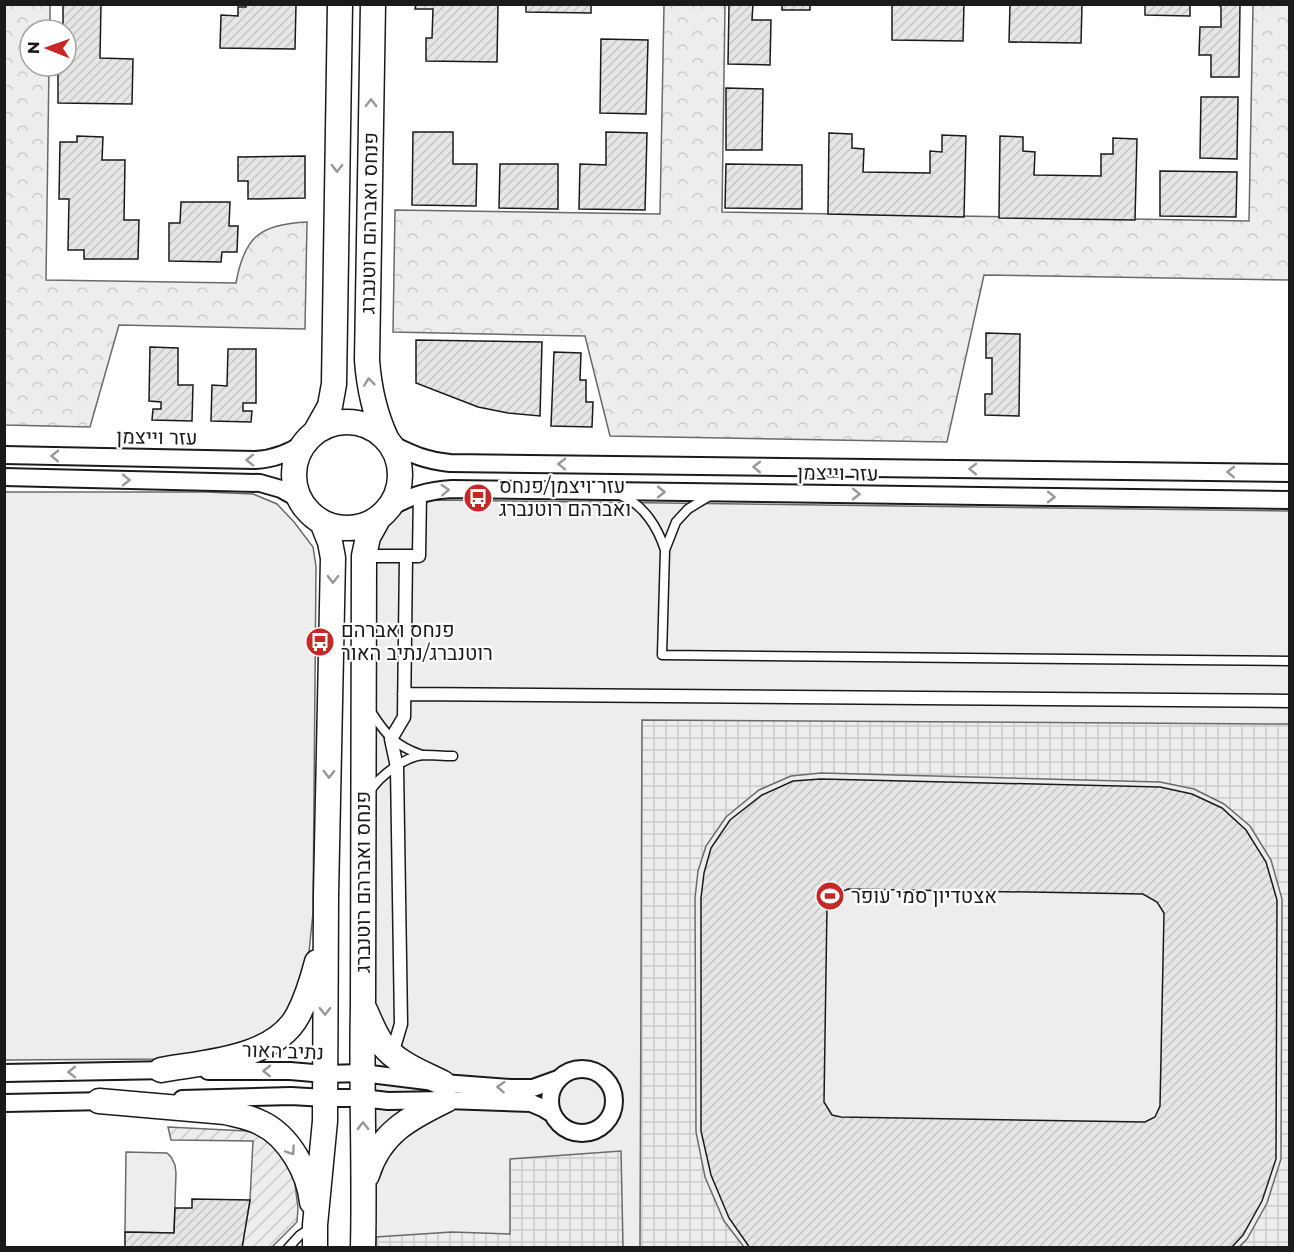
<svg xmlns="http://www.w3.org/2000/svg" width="1294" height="1252" viewBox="0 0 1294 1252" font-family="Montserrat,Heebo,sans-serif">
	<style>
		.built { fill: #ededed; stroke: #6a6a6a; stroke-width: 1.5 }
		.park { fill: url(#park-crowns); stroke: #6a6a6a; stroke-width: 1.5 }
		.garden { fill: url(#garden-furrows); stroke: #6a6a6a; stroke-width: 1.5 }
		.plaza { fill: url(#plaza-grid); stroke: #6a6a6a; stroke-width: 1.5 }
		.building { fill: url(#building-hatch); stroke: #1a1a1a; stroke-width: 1.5; fill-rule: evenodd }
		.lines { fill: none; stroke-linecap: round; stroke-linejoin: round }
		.service-casing { stroke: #1a1a1a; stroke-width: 11 }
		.pedestrian-casing { stroke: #1a1a1a; stroke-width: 15 }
		.minor-casing { stroke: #1a1a1a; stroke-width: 20 }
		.secondary-casing { stroke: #1a1a1a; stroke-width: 27 }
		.service { stroke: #fff; stroke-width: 8 }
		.pedestrian { stroke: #fff; stroke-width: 12 }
		.minor { stroke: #fff; stroke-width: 16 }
		.secondary { stroke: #fff; stroke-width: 24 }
		.oneway { stroke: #989898 }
		.labels { text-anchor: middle; stroke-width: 4.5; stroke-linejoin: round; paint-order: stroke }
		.street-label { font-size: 20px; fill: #1a1a1a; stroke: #fff }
		.poi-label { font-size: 20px; fill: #1a1a1a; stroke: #fff; text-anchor: start }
	</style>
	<defs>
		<pattern id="park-crowns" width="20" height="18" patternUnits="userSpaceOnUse" patternTransform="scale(1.5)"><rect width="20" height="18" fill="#ededed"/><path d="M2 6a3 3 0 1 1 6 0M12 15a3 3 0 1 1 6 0" fill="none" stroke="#cbcbcb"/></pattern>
		<pattern id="garden-furrows" width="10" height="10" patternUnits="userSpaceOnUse" patternTransform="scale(1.5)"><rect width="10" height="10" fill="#ededed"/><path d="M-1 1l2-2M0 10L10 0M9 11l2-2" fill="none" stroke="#cbcbcb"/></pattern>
		<pattern id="plaza-grid" width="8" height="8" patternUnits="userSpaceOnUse" patternTransform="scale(1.5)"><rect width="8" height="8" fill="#ededed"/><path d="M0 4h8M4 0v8" fill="none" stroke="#cbcbcb"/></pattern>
		<pattern id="building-hatch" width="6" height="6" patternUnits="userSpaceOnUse" patternTransform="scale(1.5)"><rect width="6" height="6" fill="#e6e6e6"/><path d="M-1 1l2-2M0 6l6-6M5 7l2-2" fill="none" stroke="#c5c5c5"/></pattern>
	</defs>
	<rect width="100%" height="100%" fill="#fff"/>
	<path class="built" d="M4,492H205L253,494L277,504L294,522L313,547L316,566L313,913L308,961L298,997L277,1024L252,1042L163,1059L5,1060Z
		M436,500L1289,511V1247L365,1248L376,544L384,523L404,505Z
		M126,1152L167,1153L171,1157L175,1165L176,1173L174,1233L125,1232Z"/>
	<path class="park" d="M5,4L50,5V30H30V66H49L46,280L236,283C244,237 260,224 307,222L305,329L119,325L90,427L5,425Z
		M664,5H725L722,212L1249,221L1253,5H1289V280L984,275L947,442L610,436L585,336L393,332L395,210L660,214Z"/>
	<path class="garden" d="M168,1127L247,1131L260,1134L282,1149L294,1176L298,1208L297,1222L272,1247H242L250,1200L253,1141L171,1140Z"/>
	<path class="plaza" d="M642,720L1289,724V1247H1239L1247,1239L1267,1203L1281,1159L1282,899L1271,860L1250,826L1224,804L1194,789L1160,782L821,773L791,776L759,790L726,817L706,846L698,871L695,898L696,1132L705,1177L724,1221L744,1247H640Z
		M621,1151L623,1247H376V1237L452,1232L510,1234V1159Z"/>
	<path class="building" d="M63,4H101L100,58L133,59L132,104L58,103V66H66V30H63Z
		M246,4H296L295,49L220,48L221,15L238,16V7H246Z
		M416,4H498L497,62L426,61V38H432L433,9H415Z
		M526,4H591V13L526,12Z
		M729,4H753L752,20H771L770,65L728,64Z
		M782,4H810V10H782Z
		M892,4H964L963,41L892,40Z
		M1010,4H1082L1081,43L1009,42Z
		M1145,4H1190V16L1145,15Z
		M1218,4H1240L1239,77H1211V55H1199L1200,27H1221V7Z
		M601,39L648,40L646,114L600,113Z
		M726,88L763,89L762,150H726Z
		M1201,97H1238L1237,159L1200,158Z
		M413,132H453V164H477L476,206L412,205Z
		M606,132L647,133L645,210L579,209L580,164L606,165Z
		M829,133L852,134V148L864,149L863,172L930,173V151L942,152V135L966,136L964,217L828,214Z
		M77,136L103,137L102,160H125L124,220H139L138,259H84V250H68L69,199H59L60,142H77Z
		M1000,136L1023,137V151L1035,152L1034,175L1101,176V154H1113V138L1137,139L1135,220L999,218Z
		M305,156V198L248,199V181H238V157Z
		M500,164H558V209L499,208Z
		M726,164L802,165V209L725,208Z
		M1160,171L1237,172L1236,217L1160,216Z
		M181,202H230L229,226H238L237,252H222L221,262L169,261V223H180Z
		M986,333L1020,334L1019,416L985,415V394H992V358H986Z
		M416,340L542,342L540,416L508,413L478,407L416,383Z
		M150,347L178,348V385H193L192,421L152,420L153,409H161V402L149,401Z
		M228,349H256V403H243V411H252L251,422L211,421L212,385L227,386Z
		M554,352L581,353L580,380H586V402H593L592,427L551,426Z
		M821,779L1160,787L1192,794L1222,808L1246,830L1266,862L1277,900L1276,1159L1262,1201L1243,1235L1231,1248H750L729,1218L711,1175L701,1131V898L704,873L711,848L730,820L762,795L793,781ZM848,889L1143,894L1157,902L1164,913L1160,1106L1155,1117L1145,1122L841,1117L832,1115L824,1102L827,907L831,896Z
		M192,1199L250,1200L242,1248H125V1232L174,1233L175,1208H192Z"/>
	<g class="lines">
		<g class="service-casing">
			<path id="service" d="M711,495L688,509L676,522L665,550L662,655L1290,661
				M622,496C644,505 658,528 665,550
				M370,710C385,734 395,746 422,755
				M370,791C380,776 405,756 424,755C433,755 443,756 453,756
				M288,1248L300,1235L312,1227"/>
		</g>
		<g class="pedestrian-casing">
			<path id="pedestrian" d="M364,556H419L420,494
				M404,694L1290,701
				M392,1054L401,1024L397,767L391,739L404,717L406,556"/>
		</g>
		<g class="minor-casing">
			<path id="minor" d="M391,444C414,455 424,460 450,463L1290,473
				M4,455L255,460C274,459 290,453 305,442
				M4,477L260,483L281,489L299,499
				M390,508C409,496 430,490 452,489L1290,500
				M550 1101a32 32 0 1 1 64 0a32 32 0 1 1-64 0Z
				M208,1071H290L325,1074L362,1073L443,1083L511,1088H533L558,1079
				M4,1073L170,1070
				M182,1099L291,1096L325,1098H362L388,1101L446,1100L531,1103L543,1108L551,1113
				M4,1103L109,1101"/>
		</g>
		<g class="secondary-casing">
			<path id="secondary" d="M373,4L367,360C369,388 374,412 386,438
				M294 475a53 53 0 1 1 106 0a53 53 0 1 1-106 0Z
				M316,431L330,406L334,384L340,4
				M365,1010C370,1021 375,1034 382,1044C396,1063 423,1073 443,1083
				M161,1070C205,1062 275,1059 298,1015C307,998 312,981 317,962
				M99,1101L225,1112C237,1115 250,1117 261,1123C289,1136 309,1173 312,1202
				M367,1175C380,1133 409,1118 446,1100
				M315,1248V1225L325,1121L326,895L333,558L330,542L322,522
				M363,1248C365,1167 361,1086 363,1005L364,556L368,537L378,519"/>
		</g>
		<use href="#service" class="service"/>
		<use href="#pedestrian" class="pedestrian"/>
		<use href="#minor" class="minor"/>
		<use href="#secondary" class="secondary"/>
	</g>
	<defs><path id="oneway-chevron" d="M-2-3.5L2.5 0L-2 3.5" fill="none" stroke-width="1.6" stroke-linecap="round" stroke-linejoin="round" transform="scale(1.5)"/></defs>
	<g class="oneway">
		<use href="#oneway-chevron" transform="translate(371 103) rotate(-89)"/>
		<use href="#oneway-chevron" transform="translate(337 168) rotate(91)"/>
		<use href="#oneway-chevron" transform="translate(369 382) rotate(-96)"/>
		<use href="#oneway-chevron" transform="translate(55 456) rotate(-179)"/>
		<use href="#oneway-chevron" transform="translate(250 460) rotate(179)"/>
		<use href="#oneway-chevron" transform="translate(562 464) rotate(-179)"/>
		<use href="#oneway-chevron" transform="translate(757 467) rotate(-179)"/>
		<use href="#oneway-chevron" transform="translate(973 469) rotate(-179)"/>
		<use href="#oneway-chevron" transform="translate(1231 472) rotate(-179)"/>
		<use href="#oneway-chevron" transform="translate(126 480) rotate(1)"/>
		<use href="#oneway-chevron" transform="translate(445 490) rotate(-3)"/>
		<use href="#oneway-chevron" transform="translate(661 492) rotate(1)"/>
		<use href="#oneway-chevron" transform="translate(856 494) rotate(1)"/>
		<use href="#oneway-chevron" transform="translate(1051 497) rotate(1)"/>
		<use href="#oneway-chevron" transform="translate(333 579) rotate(91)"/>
		<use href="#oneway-chevron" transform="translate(329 774) rotate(91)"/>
		<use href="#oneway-chevron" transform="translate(325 1011) rotate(90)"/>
		<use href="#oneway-chevron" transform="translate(267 1071) rotate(-180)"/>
		<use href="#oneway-chevron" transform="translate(72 1072) rotate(179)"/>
		<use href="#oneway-chevron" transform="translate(501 1087) rotate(-176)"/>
		<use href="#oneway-chevron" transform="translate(363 1126) rotate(-91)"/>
		<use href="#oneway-chevron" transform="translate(291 1151) rotate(56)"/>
	</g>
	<defs>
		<g id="bus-disc" transform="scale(1.5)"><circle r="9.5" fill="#c62828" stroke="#fff"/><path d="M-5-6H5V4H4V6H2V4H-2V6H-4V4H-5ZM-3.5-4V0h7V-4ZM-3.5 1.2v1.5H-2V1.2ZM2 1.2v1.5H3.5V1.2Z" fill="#fff"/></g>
		<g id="stadium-disc" transform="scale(1.5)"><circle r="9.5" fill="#c62828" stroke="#fff"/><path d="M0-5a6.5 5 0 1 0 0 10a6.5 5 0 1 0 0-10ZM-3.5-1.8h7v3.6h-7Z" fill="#fff"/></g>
	</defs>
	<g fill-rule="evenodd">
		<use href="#bus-disc" x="478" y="498"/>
		<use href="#bus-disc" x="320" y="642"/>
		<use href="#stadium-disc" x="830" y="896"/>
	</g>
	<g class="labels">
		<g class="street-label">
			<text transform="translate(369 223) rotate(-89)" y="7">פנחס ואברהם רוטנברג</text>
			<text transform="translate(157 437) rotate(1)" y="7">עזר וייצמן</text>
			<text transform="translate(838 473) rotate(1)" y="7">עזר וייצמן</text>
			<text transform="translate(363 882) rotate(-90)" y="7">פנחס ואברהם רוטנברג</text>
			<text transform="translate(283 1051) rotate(2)" y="7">נתיב האור</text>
		</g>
		<g class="poi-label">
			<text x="499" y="493">עזר ויצמן/פנחס<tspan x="499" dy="23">ואברהם רוטנברג</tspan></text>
			<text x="341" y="637">פנחס ואברהם<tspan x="341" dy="23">רוטנברג/נתיב האור</tspan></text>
			<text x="851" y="903">אצטדיון סמי עופר</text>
		</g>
	</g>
	<rect width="1294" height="1252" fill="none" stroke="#1a1a1a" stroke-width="12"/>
	<g transform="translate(48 48) rotate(271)"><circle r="28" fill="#ffffff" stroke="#a3a3a3" stroke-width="1.5"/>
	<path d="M0-4.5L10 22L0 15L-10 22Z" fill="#c62828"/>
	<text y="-9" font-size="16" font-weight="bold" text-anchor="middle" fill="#1a1a1a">N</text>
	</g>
</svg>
